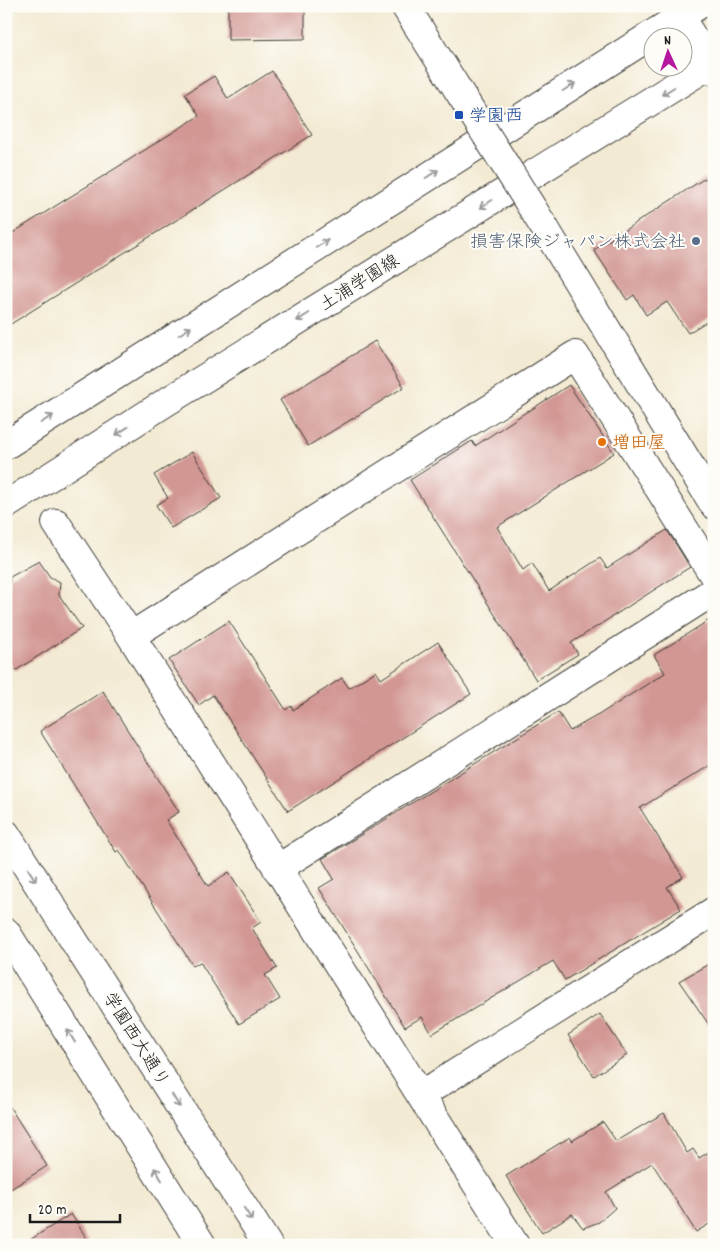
<svg xmlns="http://www.w3.org/2000/svg" width="720" height="1251" viewBox="0 0 720 1251" font-family="Dekko,'Klee One',sans-serif">
	<style>
		.building { fill: #d29693 }
		.lines { fill: none; stroke-linecap: round; stroke-linejoin: round }
		.street-casing { stroke: #3c3b37; stroke-width: 30 }
		.secondary-casing { stroke: #3c3b37; stroke-width: 30 }
		.street { stroke: #fff; stroke-width: 28 }
		.secondary { stroke: #fff; stroke-width: 28 }
		.street-bridge-casing { stroke: #3c3b37; stroke-width: 30; stroke-linecap: butt }
		.street-bridge { stroke: #fff; stroke-width: 28 }
		.oneway { stroke: #999 }
		.transit-dot { fill: #1a4fb4; stroke: #fdfcf7; stroke-width: 2 }
		.service-dot { fill: #5c6f8a; stroke: #fdfcf7; stroke-width: 2 }
		.food-dot { fill: #e8710a; stroke: #fdfcf7; stroke-width: 2 }
		.labels { text-anchor: middle; stroke-width: 4; stroke-linejoin: round; paint-order: stroke }
		.transit-label { font-size: 18px; fill: #164399; stroke: #fdfcf7; text-anchor: start }
		.service-label { font-size: 18px; fill: #4e5e75; stroke: #fdfcf7; text-anchor: end }
		.street-label { font-size: 18px; fill: #1c1c1c; stroke: #fdfcf7 }
		.food-label { font-size: 18px; fill: #c56008; stroke: #fdfcf7; text-anchor: start }
	</style>
	<rect width="100%" height="100%" fill="#fdfcf7"/>
	<filter id="ink" filterUnits="userSpaceOnUse"><feTurbulence type="fractalNoise" baseFrequency=".02" numOctaves="2"/><feDisplacementMap in="SourceGraphic" scale="10" xChannelSelector="R" yChannelSelector="G"/><feConvolveMatrix kernelMatrix="1 2 1 2 8 2 1 2 1" color-interpolation-filters="sRGB"/></filter>
	<filter id="wash" filterUnits="userSpaceOnUse"><feTurbulence type="fractalNoise" baseFrequency=".0096" numOctaves="4" result="noise"/><feDisplacementMap in="SourceGraphic" scale="20" xChannelSelector="R" yChannelSelector="G"/><feGaussianBlur stdDeviation="1.12" result="paint"/><feColorMatrix in="noise" values="0 0 0 0 0 0 0 0 0 0 0 0 0 0 0 0 0 1.4 0 .05"/><feComposite in="paint" operator="in"/></filter>
	<g filter="url(#wash)">
		<rect width="100%" height="100%" fill="#f3ead3"/>
		<g id="blocks">
			<path class="building" d="M228,6H305V39L228,40Z
				M272,71L312,135L6,327V237L199,116L185,94L214,76L228,99Z
				M705,178L714,191V317L688,333L667,302L646,315L634,295L627,300L594,250Z
				M375,341L404,387L308,446L280,400Z
				M569,385L614,453L497,527L523,570L532,563L549,591L600,558L607,568L667,530L690,567L571,643L578,654L536,680L410,480L472,441L475,446L529,410V411Z
				M192,452L221,498L171,528L156,505L168,498L154,475Z
				M39,561L50,577L60,582L59,595L82,628L15,671L6,657V592L9,588L10,577Z
				M714,617V763L640,808L683,877L667,887L681,909L565,980L553,961L432,1034L422,1017L405,1027L319,888L334,879L322,859L558,712L570,731L600,714L665,673L654,655Z
				M229,621L286,710L291,706L293,710L342,678L349,688L376,671L381,679L438,642L471,694L288,811L213,695L199,705L169,660Z
				M103,691L179,812L166,820L208,886L229,872L261,922L252,928L277,968L265,975L280,999L239,1024L200,962L193,966L119,850L116,852L40,731Z
				M714,961V1032L679,981Z
				M600,1014L627,1055L594,1076L568,1035Z
				M6,1101L47,1166L6,1192Z
				M664,1113L687,1153L693,1149L699,1158L714,1149V1221L696,1232L652,1163L606,1192L615,1208L599,1222L583,1228L572,1214L542,1233L506,1176L570,1137L572,1141L603,1122L616,1141Z
				M71,1214L91,1245H22Z"/>
		</g>
	</g>
	<g filter="url(#ink)">
		<use href="#blocks" fill-opacity="0" stroke="#3c3b37" stroke-width="1"/>
		<g class="lines">
			<g class="street-casing">
				<path id="street" d="M405,6L424,36
					M546,230L714,505
					M56,523L131,636L515,1245
					M131,636L575,355L714,576
					M277,869L714,591
					M421,1095L714,911"/>
			</g>
			<g class="secondary-casing">
				<path id="secondary" d="M673,6L714,71
					M6,445L697,6
					M6,505L163,404L714,62
					M6,834L268,1245
					M6,932L202,1245"/>
			</g>
			<use href="#street" class="street"/>
			<use href="#secondary" class="secondary"/>
			<g class="street-bridge-casing">
				<path id="street-bridge" d="M424,36L546,230"/>
			</g>
			<use href="#street-bridge" class="street-bridge"/>
		</g>
		<defs><path id="oneway-shaft" d="M-6 0H5M1.5-3L5.5 0L1.5 3" fill="none" stroke-width="1.6" stroke-linecap="round" stroke-linejoin="round" transform="scale(1.25)"/></defs>
		<g class="oneway">
			<use href="#oneway-shaft" transform="translate(569 87) rotate(-32)"/>
			<use href="#oneway-shaft" transform="translate(668 91) rotate(148)"/>
			<use href="#oneway-shaft" transform="translate(432 174) rotate(-32)"/>
			<use href="#oneway-shaft" transform="translate(486 204) rotate(148)"/>
			<use href="#oneway-shaft" transform="translate(322 244) rotate(-32)"/>
			<use href="#oneway-shaft" transform="translate(303 317) rotate(148)"/>
			<use href="#oneway-shaft" transform="translate(185 331) rotate(-32)"/>
			<use href="#oneway-shaft" transform="translate(47 419) rotate(-32)"/>
			<use href="#oneway-shaft" transform="translate(122 431) rotate(147)"/>
			<use href="#oneway-shaft" transform="translate(32 875) rotate(58)"/>
			<use href="#oneway-shaft" transform="translate(71 1036) rotate(-122)"/>
			<use href="#oneway-shaft" transform="translate(176 1101) rotate(58)"/>
			<use href="#oneway-shaft" transform="translate(158 1174) rotate(-122)"/>
			<use href="#oneway-shaft" transform="translate(248 1214) rotate(57)"/>
		</g>
	</g>
	<rect class="transit-dot" x="454" y="110" width="10" height="10" rx="2.5"/>
	<circle class="service-dot" cx="696" cy="241" r="5"/>
	<circle class="food-dot" cx="602" cy="442" r="5"/>
	<g class="labels">
		<g class="transit-label">
			<text x="469" y="121">学園西</text>
		</g>
		<g class="service-label">
			<text x="686" y="247">損害保険ジャパン株式会社</text>
		</g>
		<g class="street-label">
			<text transform="translate(359 282) rotate(-32)" y="6">土浦学園線</text>
			<text transform="translate(137 1039) rotate(58)" y="6">学園西大通り</text>
		</g>
		<g class="food-label">
			<text x="612" y="448">増田屋</text>
		</g>
	</g>
	<rect width="720" height="1251" fill="none" stroke="#fdfcf7" stroke-width="25"/>
	<g transform="translate(668 52) rotate(357)"><circle r="24" fill="#fdfcf7" stroke="#a3a29f"/>
	<path d="M0-4L9 19L0 12L-9 19Z" fill="#b5179e"/>
	<text y="-8" font-size="14" font-weight="bold" text-anchor="middle" fill="#1c1c1c">N</text>
	</g>
	<path d="M30 1214v8h90v-8" fill="none" stroke="#1c1c1c" stroke-width="2.5"/>
	<text x="38" y="1214" font-size="15" fill="#1c1c1c" stroke="#fdfcf7" stroke-width="4" paint-order="stroke">20 m</text>
</svg>
